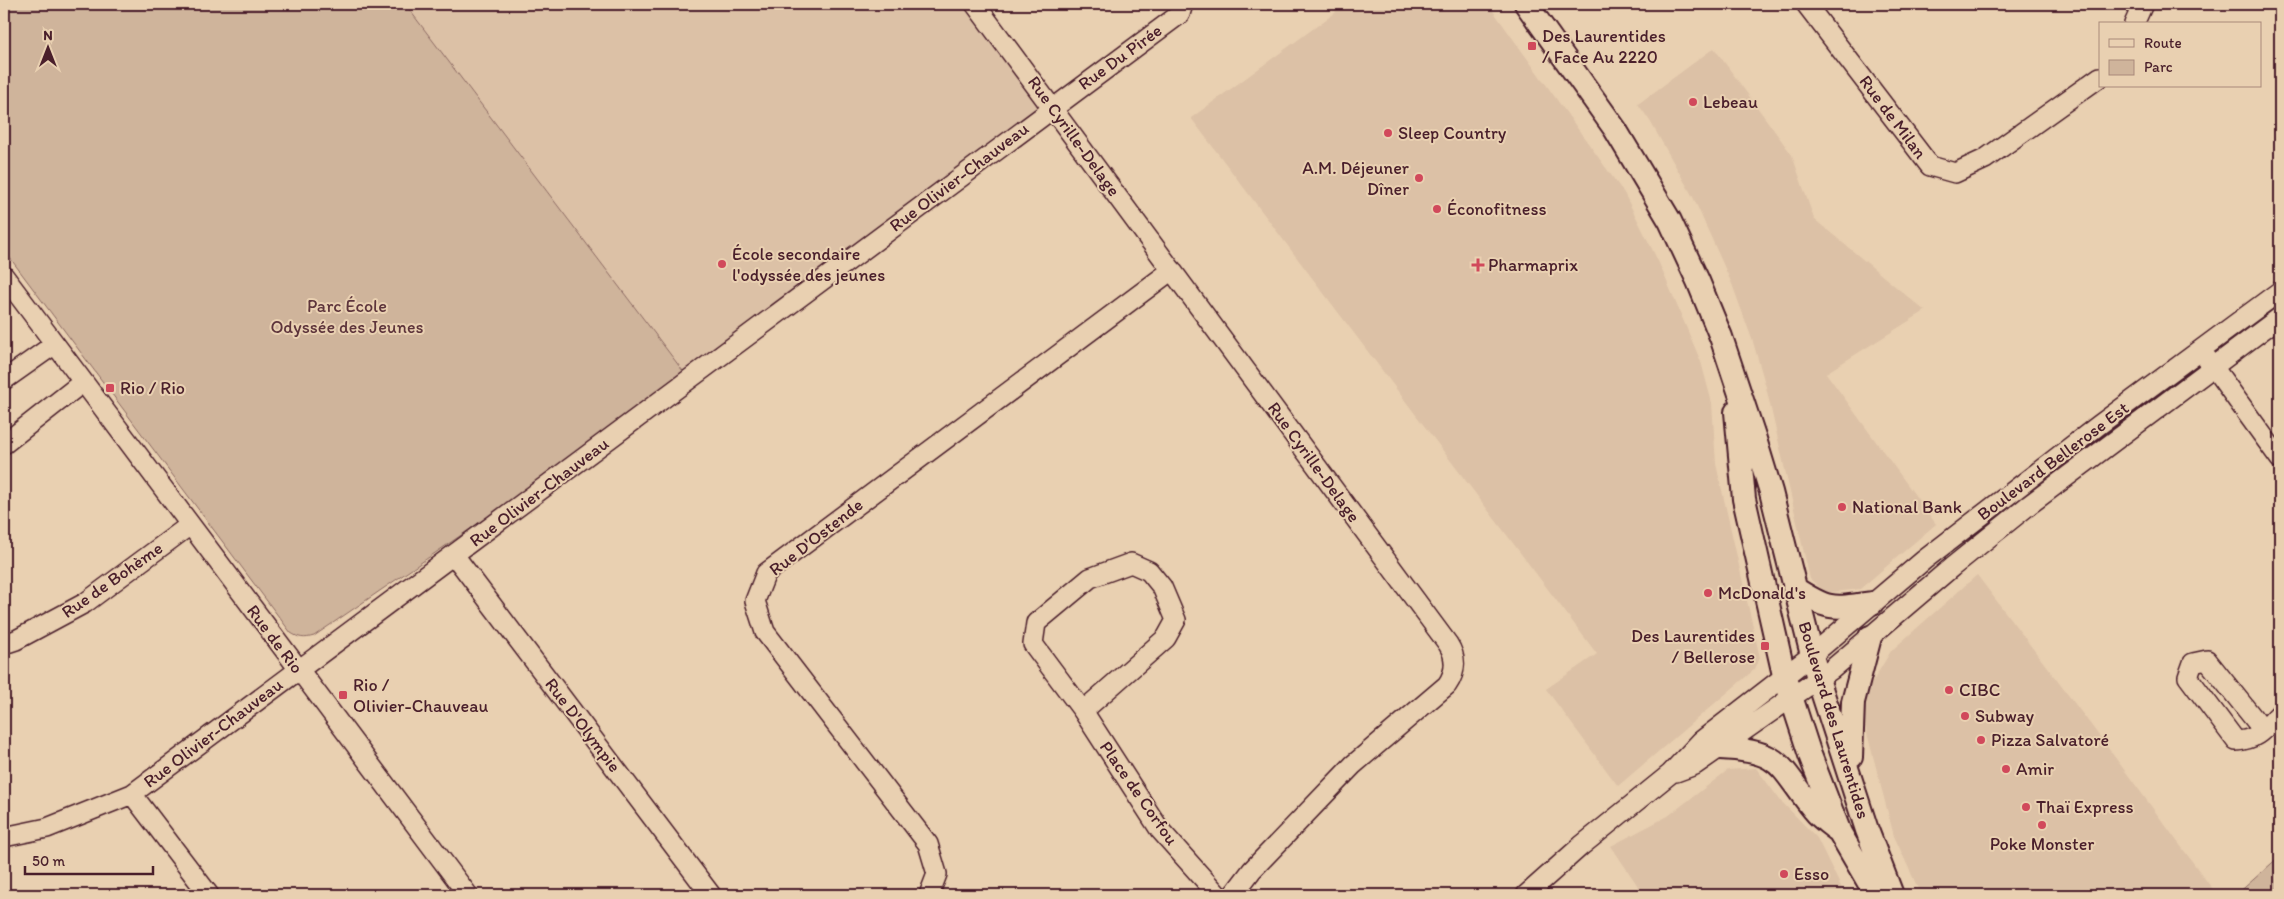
<svg xmlns="http://www.w3.org/2000/svg" width="2284" height="899" viewBox="0 0 2284 899" font-family="Itim,sans-serif">
	<style>
		.built { fill: #dcc1a6 }
		.green { fill: #cfb49b; stroke: #8c6a63 }
		.lines { fill: none; stroke-linecap: round; stroke-linejoin: round }
		.minor-casing { stroke: #4a1f2b; stroke-width: 22 }
		.major-casing { stroke: #4a1f2b; stroke-width: 26 }
		.minor { stroke: #e9d0b1; stroke-width: 19 }
		.major { stroke: #e9d0b1; stroke-width: 22 }
		.poi-dot { fill: #d1495b; stroke: #e9d0b1; stroke-width: 2 }
		.labels { text-anchor: middle; stroke-width: 4; stroke-linejoin: round; paint-order: stroke }
		.poi-label { font-size: 18px; fill: #4a1f2b; stroke: #e9d0b1; text-anchor: start }
		.street-label { font-size: 18px; fill: #4a1f2b; stroke: #e9d0b1 }
		.park-label { font-size: 18px; fill: #5e353c; stroke: #e9d0b1 }
	</style>
	<rect width="100%" height="100%" fill="#e9d0b1"/>
	<filter id="ink" filterUnits="userSpaceOnUse"><feTurbulence type="fractalNoise" baseFrequency=".02" numOctaves="2"/><feDisplacementMap in="SourceGraphic" scale="10" xChannelSelector="R" yChannelSelector="G"/><feConvolveMatrix kernelMatrix="1 2 1 2 8 2 1 2 1" color-interpolation-filters="sRGB"/></filter>
	<g filter="url(#ink)">
		<path class="built" d="M405,4H975L1052,107L689,379Z
			M1330,4H1488L1624,193L1659,263L1701,362L1712,403L1716,464L1760,658L1755,669L1618,786L1546,689L1597,654L1191,118L1336,12Z
			M1714,48L1792,155L1814,219L1925,311L1826,373L1936,524L1860,589L1826,593L1810,579L1766,387L1753,342L1732,284L1693,197L1650,121L1638,104Z
			M1977,575L2091,725L2217,895H1921L1894,836L1863,718L1870,686L1891,651Z
			M1756,768L1780,800L1817,838L1845,895H1644L1611,846L1668,816L1728,770Z"/>
		<path class="green" d="M4,4H405L689,379L314,636C304,639 299,638 291,633L4,250Z
			M2280,856V895H2236Z"/>
		<g class="lines">
			<g class="minor-casing">
				<path id="minor" d="M975,4L1448,644C1457,658 1456,672 1447,685L1353,765L1252,870L1233,895
					M1806,4L1930,166L1955,173L1985,159L2100,77
					M2134,24L2143,4
					M4,276L468,895
					M2206,357L2280,459
					M4,380L55,344
					M4,444L83,382
					M454,555L711,895
					M4,644L16,640L85,603L190,525
					M1083,711L1166,638L1176,620L1162,587L1149,571L1131,563L1090,578L1036,623L1033,644L1083,711L1160,830L1218,895
					M2263,730L2207,660L2193,663L2188,677L2236,741C2258,740 2265,728 2280,713
					M1676,772L1695,765L1831,670L1952,567L2029,505L2280,317
					M132,794L209,895
					M4,837L47,828L132,794L1180,14L1183,4
					M929,895L937,874L928,844L765,632L755,601L766,573L1172,270
					M1526,895L1581,846L1670,774L1701,741L1812,655L1924,560L2099,425L2280,291"/>
			</g>
			<g class="major-casing">
				<path id="major" d="M1526,4L1615,129L1670,221L1698,281L1721,337L1754,436L1771,492L1818,679L1867,830L1892,895
					M1736,412L1744,499L1784,675L1810,755L1840,833L1876,895
					M1794,588C1828,610 1831,609 1872,603
					M1720,748C1784,751 1778,766 1814,810C1820,818 1829,824 1837,830
					M1851,757L1853,702L1870,637"/>
			</g>
			<use href="#minor" class="minor"/>
			<use href="#major" class="major"/>
		</g>
	</g>
	<g class="poi-dot">
		<rect x="1527" y="41" width="10" height="10" rx="2.5"/>
		<circle cx="1693" cy="102" r="5"/>
		<circle cx="1388" cy="133" r="5"/>
		<circle cx="1419" cy="178" r="5"/>
		<circle cx="1437" cy="209" r="5"/>
		<circle cx="722" cy="264" r="5"/>
		<path d="M1475.5 257.5h5v5h5v5h-5v5h-5v-5h-5v-5h5z"/>
		<rect x="105" y="383" width="10" height="10" rx="2.5"/>
		<circle cx="1842" cy="507" r="5"/>
		<circle cx="1708" cy="593" r="5"/>
		<rect x="1760" y="641" width="10" height="10" rx="2.5"/>
		<circle cx="1949" cy="690" r="5"/>
		<rect x="338" y="690" width="10" height="10" rx="2.5"/>
		<circle cx="1965" cy="716" r="5"/>
		<circle cx="1981" cy="740" r="5"/>
		<circle cx="2006" cy="769" r="5"/>
		<circle cx="2026" cy="807" r="5"/>
		<circle cx="2042" cy="825" r="5"/>
		<circle cx="1784" cy="874" r="5"/>
	</g>
	<g class="labels">
		<g class="poi-label">
			<text x="1542" y="42">Des Laurentides<tspan x="1542" dy="21">/ Face Au 2220</tspan></text>
			<text x="1703" y="108">Lebeau</text>
			<text x="1398" y="139">Sleep Country</text>
			<text x="1409" y="174" text-anchor="end">A.M. Déjeuner<tspan x="1409" dy="21">Dîner</tspan></text>
			<text x="1447" y="215">Éconofitness</text>
			<text x="732" y="260">École secondaire<tspan x="732" dy="21">l'odyssée des jeunes</tspan></text>
			<text x="1488" y="271">Pharmaprix</text>
			<text x="120" y="394">Rio / Rio</text>
			<text x="1852" y="513">National Bank</text>
			<text x="1718" y="599">McDonald's</text>
			<text x="1755" y="642" text-anchor="end">Des Laurentides<tspan x="1755" dy="21">/ Bellerose</tspan></text>
			<text x="353" y="691">Rio /<tspan x="353" dy="21">Olivier-Chauveau</tspan></text>
			<text x="1959" y="696">CIBC</text>
			<text x="1975" y="722">Subway</text>
			<text x="1991" y="746">Pizza Salvatoré</text>
			<text x="2016" y="775">Amir</text>
			<text x="2036" y="813">Thaï Express</text>
			<text x="2042" y="850" text-anchor="middle">Poke Monster</text>
			<text x="1794" y="880">Esso</text>
		</g>
		<g class="street-label">
			<text transform="translate(1120 57) rotate(-36)" y="6">Rue Du Pirée</text>
			<text transform="translate(1893 117) rotate(53)" y="6">Rue de Milan</text>
			<text transform="translate(1074 136) rotate(54)" y="6">Rue Cyrille-Delage</text>
			<text transform="translate(959 177) rotate(-37)" y="6">Rue Olivier-Chauveau</text>
			<text transform="translate(2053 461) rotate(-37)" y="6">Boulevard Bellerose Est</text>
			<text transform="translate(1314 462) rotate(54)" y="6">Rue Cyrille-Delage</text>
			<text transform="translate(539 492) rotate(-37)" y="6">Rue Olivier-Chauveau</text>
			<text transform="translate(816 537) rotate(-38)" y="6">Rue D'Ostende</text>
			<text transform="translate(112 580) rotate(-35)" y="6">Rue de Bohème</text>
			<text transform="translate(275 639) rotate(53)" y="6">Rue de Rio</text>
			<text transform="translate(1834 720) rotate(73)" y="6">Boulevard des Laurentides</text>
			<text transform="translate(583 725) rotate(53)" y="6">Rue D'Olympie</text>
			<text transform="translate(213 733) rotate(-37)" y="6">Rue Olivier-Chauveau</text>
			<text transform="translate(1139 793) rotate(55)" y="6">Place de Corfou</text>
		</g>
		<g class="park-label">
			<text x="347" y="312">Parc École<tspan x="347" dy="21">Odyssée des Jeunes</tspan></text>
		</g>
	</g>
	<rect width="2284" height="899" fill="none" stroke="#e9d0b1" stroke-width="20"/>
	<rect x="10" y="10" width="2264" height="879" fill="none" stroke="#4a1f2b" stroke-width="2" filter="url(#ink)"/>
	<rect x="2099" y="22" width="162" height="65" fill="#e9d0b1" stroke="#a9897b"/>
	<rect x="2109" y="39" width="25" height="8" fill="#e9d0b1" stroke="#a9897b"/>
	<text x="2144" y="48" font-size="15" fill="#4a1f2b">Route</text>
	<rect x="2109" y="60" width="25" height="15" fill="#cfb49b" stroke="#a9897b"/>
	<text x="2144" y="72" font-size="15" fill="#4a1f2b">Parc</text>
	<g transform="translate(48 48)" stroke="#e9d0b1" stroke-width="4" paint-order="stroke">
	<path d="M0-4L9 19L0 12L-9 19Z" fill="#4a1f2b"/>
	<text y="-8" font-size="14" font-weight="bold" text-anchor="middle" fill="#4a1f2b">N</text>
	</g>
	<path d="M25 866v8h128v-8" fill="none" stroke="#4a1f2b" stroke-width="2.5"/>
	<text x="32" y="866" font-size="15" fill="#4a1f2b" stroke="#e9d0b1" stroke-width="4" paint-order="stroke">50 m</text>
</svg>
